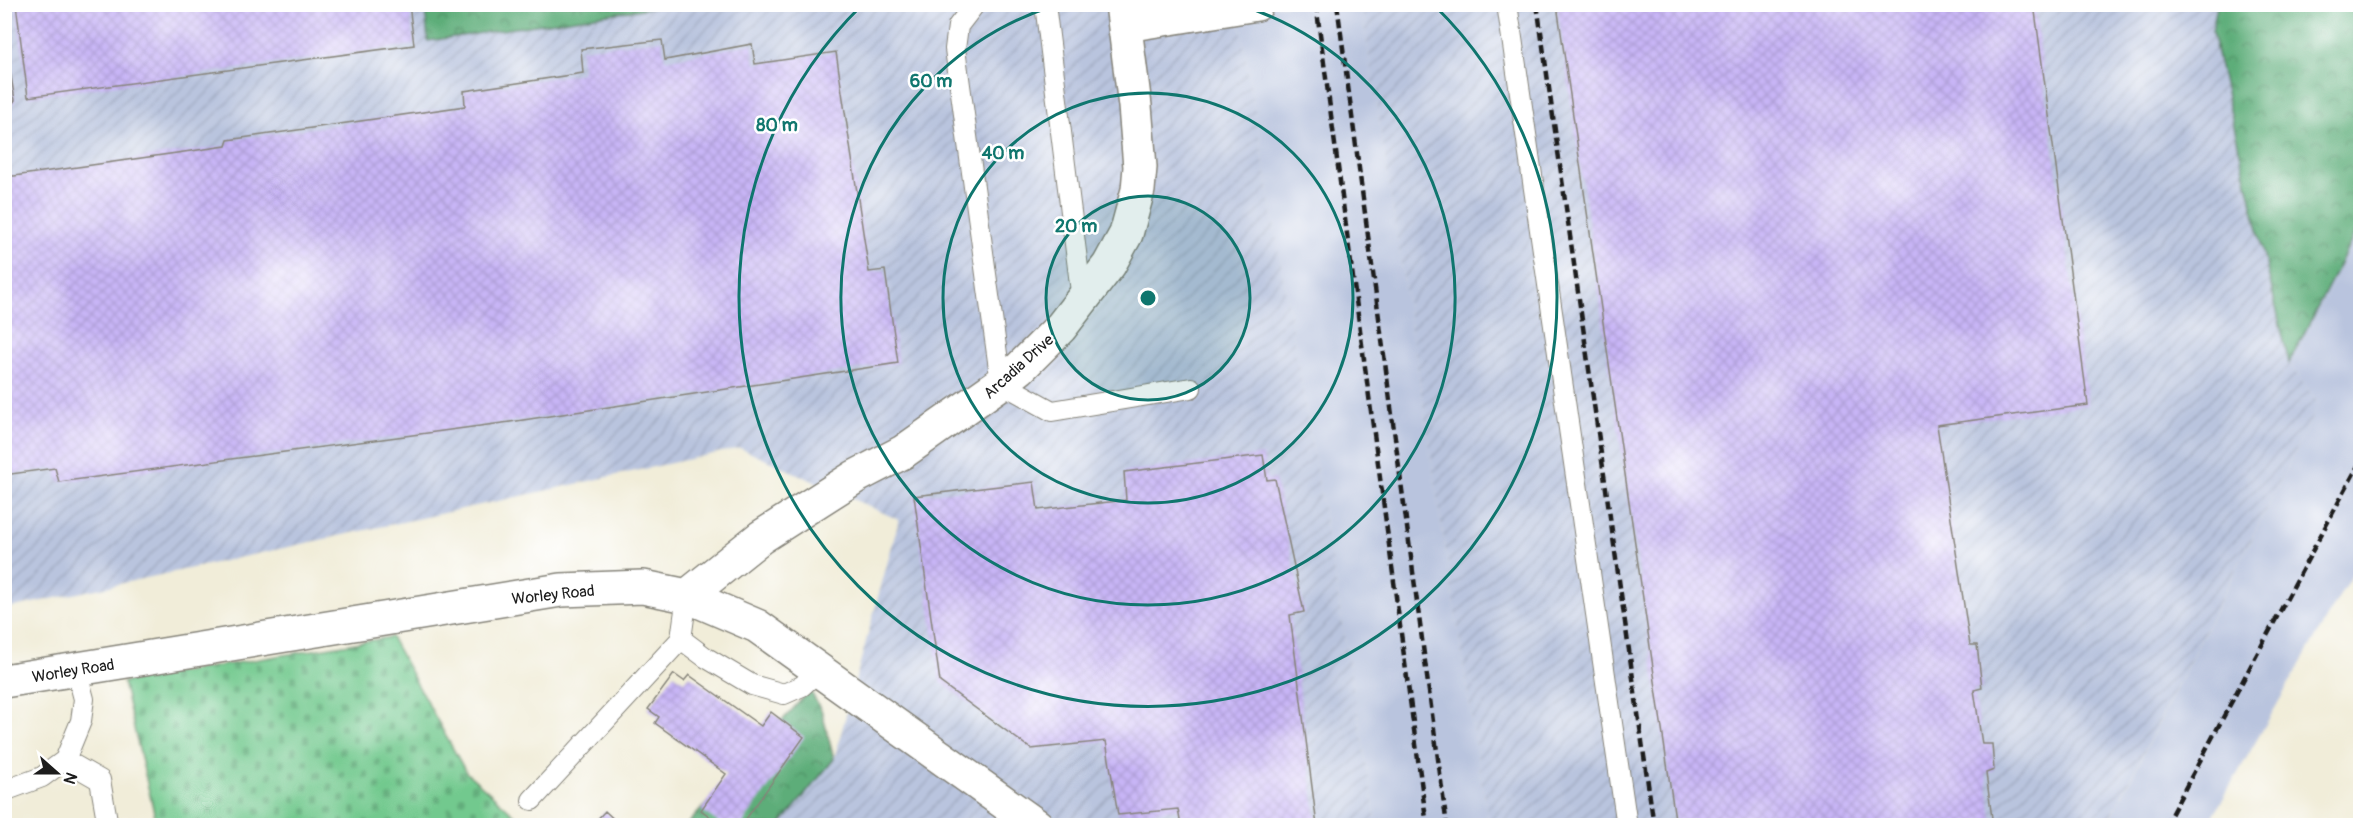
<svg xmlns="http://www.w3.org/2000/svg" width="2365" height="830" viewBox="0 0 2365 830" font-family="Pangolin,sans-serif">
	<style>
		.industrial { fill: url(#industrial-furrows) }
		.railway { fill: #b9c4de }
		.forest { fill: url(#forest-crowns); stroke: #3c644a; stroke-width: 1.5 }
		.cemetery { fill: url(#cemetery-stones); stroke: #477255; stroke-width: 1.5 }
		.building { fill: url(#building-cross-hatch) }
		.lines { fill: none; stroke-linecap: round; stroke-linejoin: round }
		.service-casing { stroke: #86847a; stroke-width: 22 }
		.minor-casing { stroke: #86847a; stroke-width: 36 }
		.service { stroke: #fff; stroke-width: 20 }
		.minor { stroke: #fff; stroke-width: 33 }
		.rail { stroke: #1c1c1c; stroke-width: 4.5; stroke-dasharray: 9 4.5; stroke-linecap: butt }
		.ring { fill: none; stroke: #0f766e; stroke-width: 3 }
		.labels { text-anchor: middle; stroke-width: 5; stroke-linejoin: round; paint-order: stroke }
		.street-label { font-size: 16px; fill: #1c1c1c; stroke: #fff }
		.centre { fill: #0f766e; stroke: #fff; stroke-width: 3 }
		.ring-label { font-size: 18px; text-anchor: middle; font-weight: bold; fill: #0f766e; stroke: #fff; stroke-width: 5; stroke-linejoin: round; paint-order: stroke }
	</style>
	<defs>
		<pattern id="industrial-furrows" width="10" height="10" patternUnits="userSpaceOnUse" patternTransform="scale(1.5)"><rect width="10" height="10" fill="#b9c4de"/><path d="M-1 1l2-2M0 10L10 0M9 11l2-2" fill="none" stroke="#9ea8be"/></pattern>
		<pattern id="forest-crowns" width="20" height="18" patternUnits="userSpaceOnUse" patternTransform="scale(1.5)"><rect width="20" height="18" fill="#5dad79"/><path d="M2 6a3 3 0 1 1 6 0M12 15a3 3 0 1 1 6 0" fill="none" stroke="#4c8c62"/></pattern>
		<pattern id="cemetery-stones" width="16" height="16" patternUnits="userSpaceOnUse" patternTransform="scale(1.5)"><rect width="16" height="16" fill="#72c98e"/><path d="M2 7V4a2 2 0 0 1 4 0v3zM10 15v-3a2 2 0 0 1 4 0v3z" fill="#62ac7a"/></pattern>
		<pattern id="building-cross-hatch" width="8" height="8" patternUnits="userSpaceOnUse" patternTransform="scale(1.5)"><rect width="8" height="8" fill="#c8b5f6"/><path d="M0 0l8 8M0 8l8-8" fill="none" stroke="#ab9bd2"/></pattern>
	</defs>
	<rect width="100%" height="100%" fill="#fff"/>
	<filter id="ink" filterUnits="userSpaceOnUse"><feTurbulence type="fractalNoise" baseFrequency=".0167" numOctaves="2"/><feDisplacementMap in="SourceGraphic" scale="12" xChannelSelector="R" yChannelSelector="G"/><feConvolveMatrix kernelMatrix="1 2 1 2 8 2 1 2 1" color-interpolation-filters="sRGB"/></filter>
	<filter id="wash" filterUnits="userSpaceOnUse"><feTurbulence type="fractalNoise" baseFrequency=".008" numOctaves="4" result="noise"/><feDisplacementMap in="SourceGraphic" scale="24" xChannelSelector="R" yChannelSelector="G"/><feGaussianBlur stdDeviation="1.35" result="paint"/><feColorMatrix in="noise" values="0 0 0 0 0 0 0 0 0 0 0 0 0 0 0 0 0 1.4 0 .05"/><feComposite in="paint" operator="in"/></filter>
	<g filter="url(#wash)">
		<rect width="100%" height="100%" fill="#f1edd9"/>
		<path class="industrial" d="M4,5H425L428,41L669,5H1237L1377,825H780L834,759L899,520L740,448L5,609Z
			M1361,5H2217L2212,32L2289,363L2319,404L2107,825H1488Z"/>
		<path class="railway" d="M1237,5H1361L1488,825H1377Z
			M2360,224V560L2208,825L2107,826L2319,404L2289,363Z"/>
		<path class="forest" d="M425,5V4L669,5L428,41Z
			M2217,5H2360V224L2289,363L2212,32Z
			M810,690L822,712L834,759L780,825L686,826Z"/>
		<path class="cemetery" d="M391,637L466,772L526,825H157L123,682Z"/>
		<g id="blocks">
			<path class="building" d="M16,4H409L414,45L28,97Z
				M2034,4L2088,405L1937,425L1970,645H1977L1982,688L1974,690L1982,744H1992L1994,770L1986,773L1993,826H1676L1557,5Z
				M4,36L15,100L11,106L4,105Z
				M662,40L665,60L752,44L755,64L836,52L869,272L885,270L898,363L510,422L59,482L55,468L4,475V175L14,176L226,146L228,140L465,106L464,91L583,73L581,49Z
				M1263,455L1267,480L1275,479L1304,612L1290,615L1317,826H1181L1178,809L1118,815L1106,741L1031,749L940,682L914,496L1034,482L1038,510L1126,500L1124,472Z
				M674,674L684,681L689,675L761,726L771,712L804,737L741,826H723L701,810L726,774L655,723L659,717L648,709Z
				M605,811L621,826H591Z"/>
		</g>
	</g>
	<g filter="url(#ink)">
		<use href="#blocks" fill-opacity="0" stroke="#86847a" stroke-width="1.5"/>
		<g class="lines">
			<g class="service-casing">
				<path id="service" d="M975,4L958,26L955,49L1001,383L1052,411L1191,388
					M1045,4L1082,300
					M1507,4L1627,826
					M687,596L681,639L705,657L752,685L784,694L802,686L818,671
					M65,760L100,780L108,826
					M4,791L42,777L65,760L81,721L84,699L76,669
					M532,800L681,639"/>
			</g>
			<g class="minor-casing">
				<path id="minor" d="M1126,25L1257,4
					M687,596L761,537L855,477L903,452L1001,383L1020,368L1061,327L1109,265L1126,234L1138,190L1140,167L1135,106L1122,4
					M4,681L561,590L643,587L687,596L757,626L1037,826"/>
			</g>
			<use href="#service" class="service"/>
			<use href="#minor" class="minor"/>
			<path class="rail" d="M1316,4L1427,826
				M1337,4L1447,826
				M1537,4L1654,826
				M2165,826L2360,462"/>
		</g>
	</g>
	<circle cx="1148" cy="298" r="102" fill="#0f766e" fill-opacity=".12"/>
	<g class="ring">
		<circle cx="1148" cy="298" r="102"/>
		<circle cx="1148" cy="298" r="205"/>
		<path d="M1240 5A307 307 0 1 1 1056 5"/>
		<path d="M1435 6A409 409 0 1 1 861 6"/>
	</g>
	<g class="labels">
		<g class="street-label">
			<text transform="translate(1018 366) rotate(-42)" y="6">Arcadia Drive</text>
			<text transform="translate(553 594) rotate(-6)" y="6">Worley Road</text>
			<text transform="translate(73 670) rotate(-9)" y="6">Worley Road</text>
		</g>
	</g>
	<circle cx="1148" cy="298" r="9" class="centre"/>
	<g class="ring-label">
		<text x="931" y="87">60 m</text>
		<text x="777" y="131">80 m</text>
		<text x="1003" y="159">40 m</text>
		<text x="1076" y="232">20 m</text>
	</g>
	<rect width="2365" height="830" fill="none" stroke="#fff" stroke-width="24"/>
	<g transform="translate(57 773) rotate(111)" stroke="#ffffff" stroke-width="4.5" paint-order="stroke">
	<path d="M0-4.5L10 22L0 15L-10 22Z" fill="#1c1c1c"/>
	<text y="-9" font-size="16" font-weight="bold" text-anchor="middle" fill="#1c1c1c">N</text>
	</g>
</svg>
